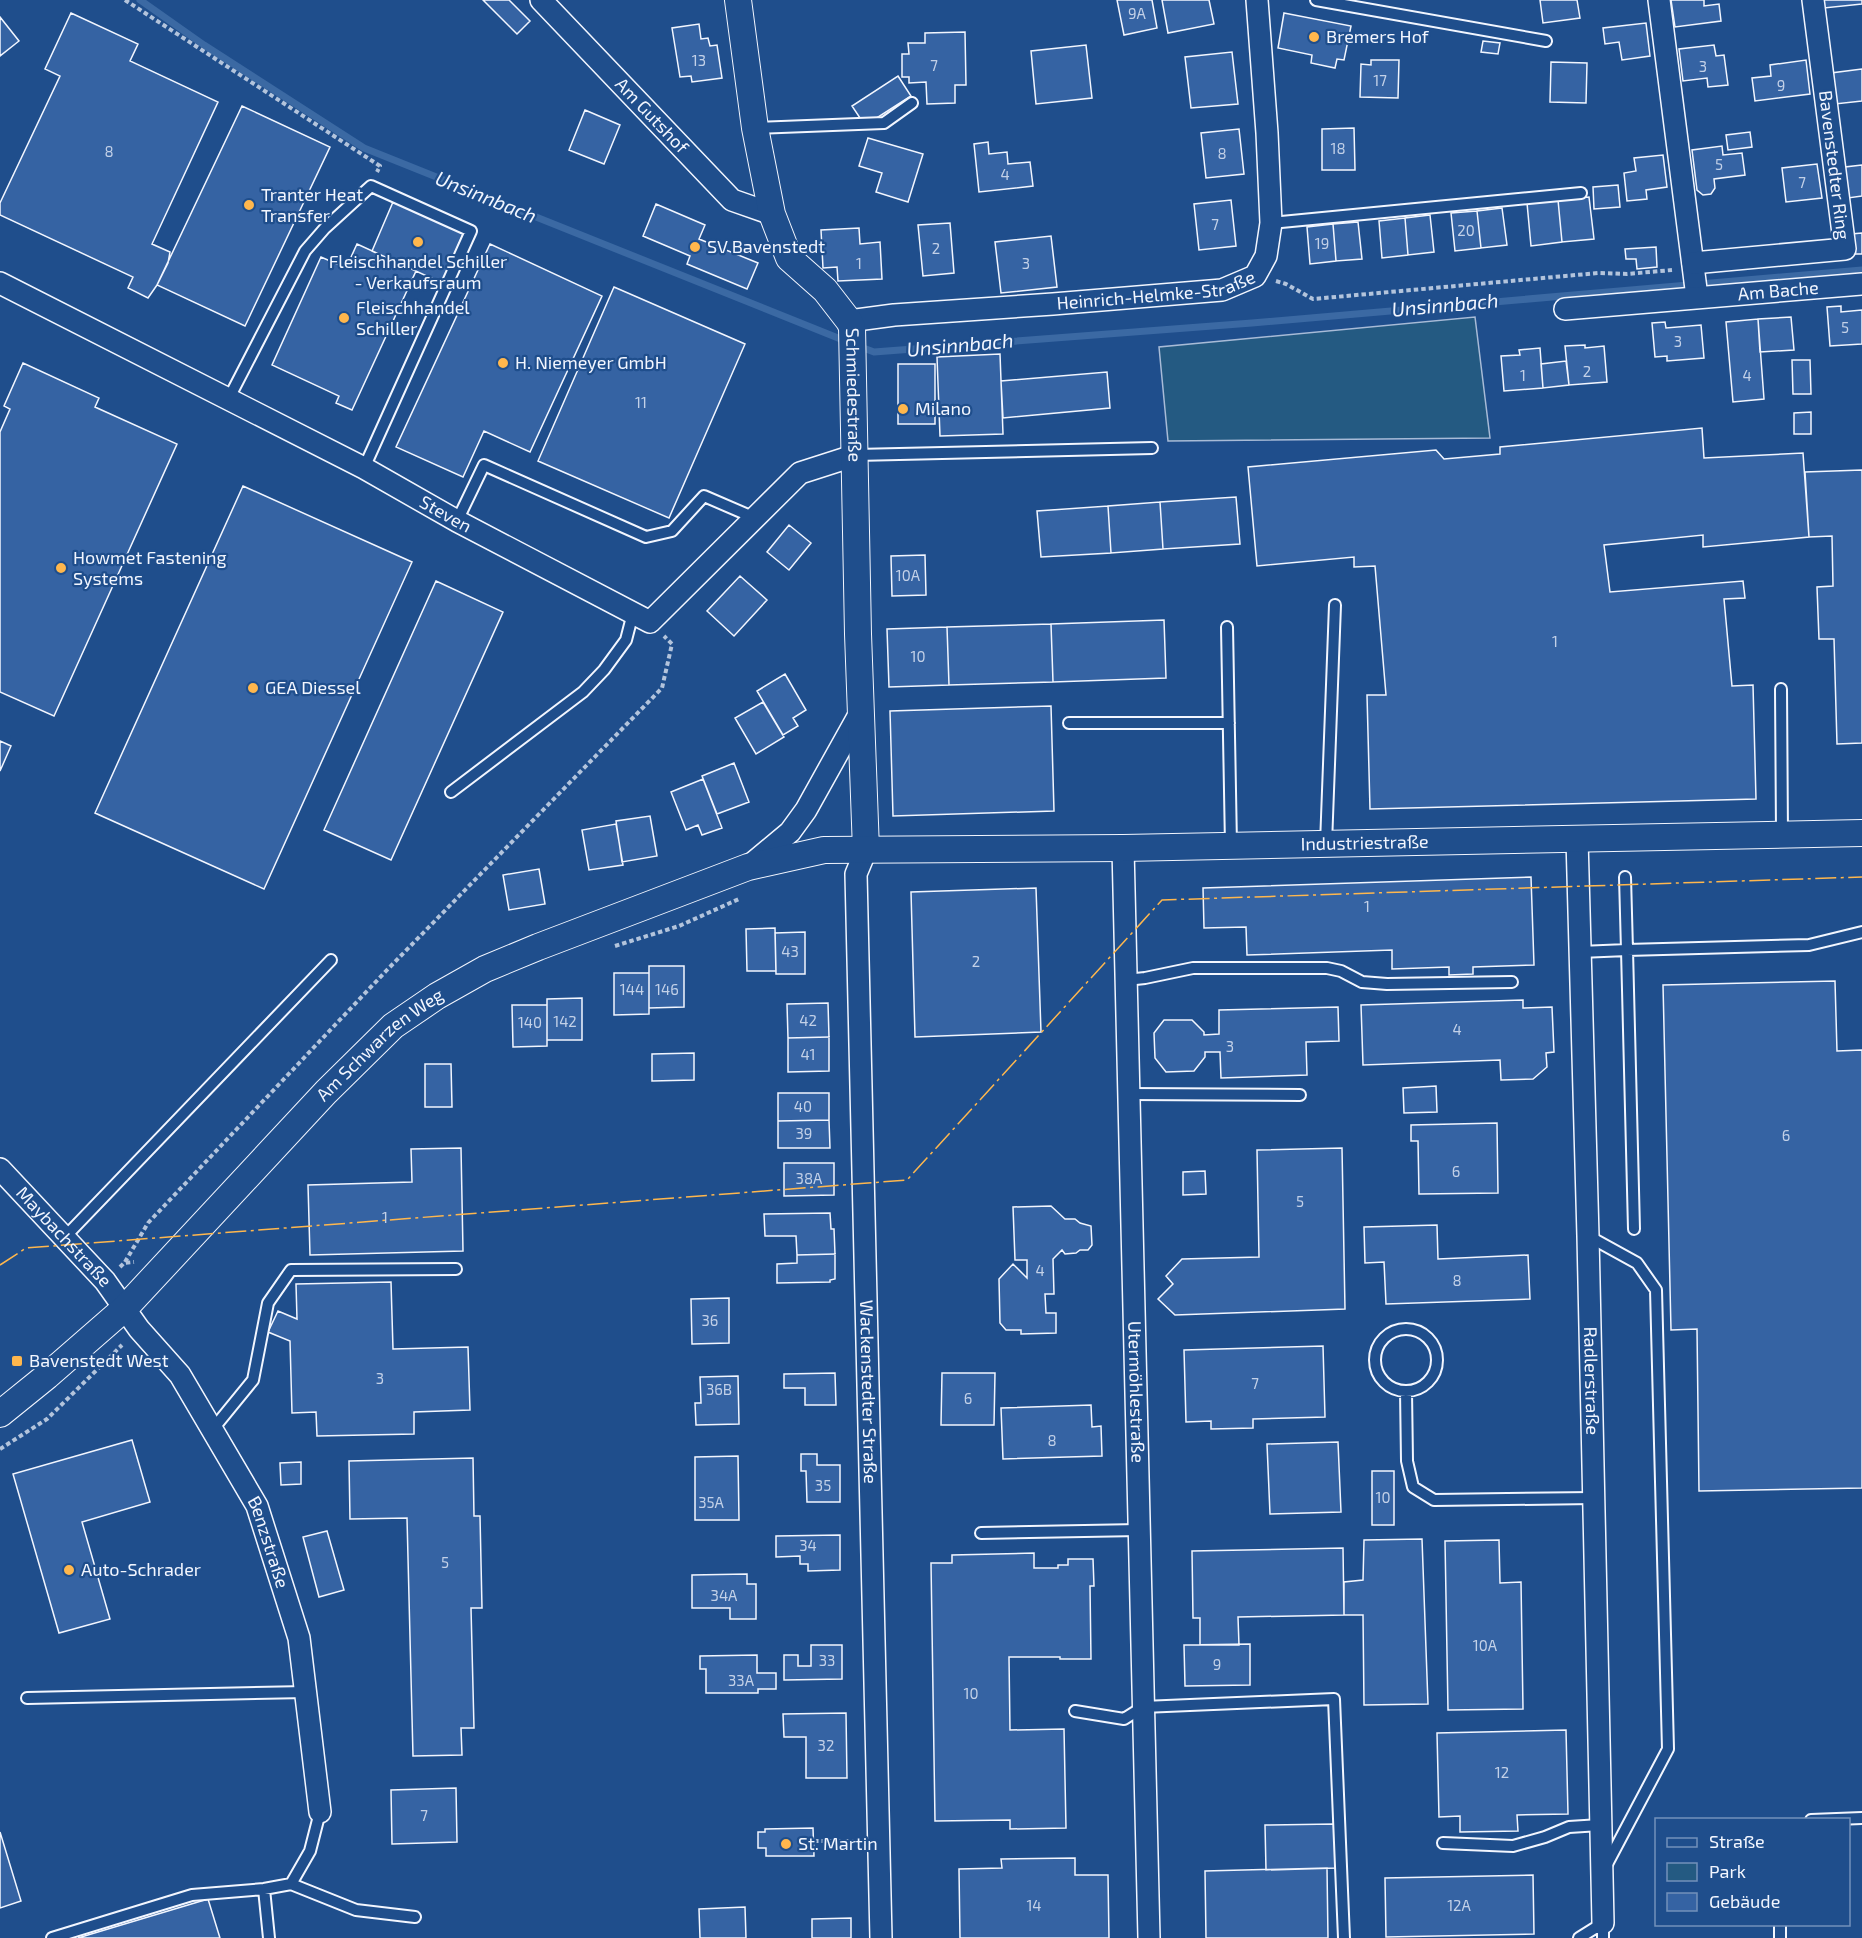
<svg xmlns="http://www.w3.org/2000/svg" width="1862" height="1938" viewBox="0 0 1862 1938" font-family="'Exo 2',sans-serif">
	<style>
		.green { fill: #245a82; stroke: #a8bbd7; stroke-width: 1.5 }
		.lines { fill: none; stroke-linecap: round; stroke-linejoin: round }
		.stream { stroke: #3b69a3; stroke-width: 7 }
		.building { fill: #3563a3; stroke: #f2f6ff; stroke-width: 1.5 }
		.service-casing { stroke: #f2f6ff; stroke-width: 14 }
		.minor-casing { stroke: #f2f6ff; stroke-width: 24 }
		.tertiary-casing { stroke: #f2f6ff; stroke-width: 28 }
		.path { stroke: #b3c4dc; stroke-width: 4; stroke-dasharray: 4.5 3; stroke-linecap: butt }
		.service { stroke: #1f4e8c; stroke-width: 10 }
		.minor { stroke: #1f4e8c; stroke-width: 21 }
		.tertiary { stroke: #1f4e8c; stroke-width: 26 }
		.power { stroke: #ffb74d; stroke-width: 1.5; stroke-dasharray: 21 4.5 3 4.5; stroke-linecap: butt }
		.poi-dot { fill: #ffb74d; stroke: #1f4e8c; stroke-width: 2 }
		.labels { text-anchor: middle; stroke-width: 4.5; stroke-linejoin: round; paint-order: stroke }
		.number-label { font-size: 15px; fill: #c3d1e8 }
		.poi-label { font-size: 18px; fill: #f2f6ff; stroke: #1f4e8c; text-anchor: start }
		.street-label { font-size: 18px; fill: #f2f6ff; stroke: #1f4e8c }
		.water-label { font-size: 20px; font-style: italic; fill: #f2f6ff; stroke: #1f4e8c }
	</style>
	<rect width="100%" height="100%" fill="#1f4e8c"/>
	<path class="green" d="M1475,317L1490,438L1168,441L1159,347Z"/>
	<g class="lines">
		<path class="stream" d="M140,0L204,45L364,148L848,342
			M858,346L874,352L1252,323L1862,270"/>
	</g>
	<path class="building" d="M483,0H509L530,21L517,34Z
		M1117,0H1152L1157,28L1124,35Z
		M1162,0H1209L1214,24L1168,33Z
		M1540,0H1577L1580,18L1543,23Z
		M1671,0H1704V6L1719,4L1721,21L1675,27Z
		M1823,0H1862V4L1824,8Z
		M71,13L138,44L130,61L218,102L152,244L170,252L168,263L157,285L148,298L128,288L133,277L0,215V203L60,76L45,69Z
		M1284,13L1351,26L1344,60L1337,59L1335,68L1311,63L1312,55L1278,48Z
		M0,17L19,41L0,56Z
		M1646,23L1650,56L1622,60L1619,42L1605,44L1603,28Z
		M699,24L701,39L708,38L710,46L717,45L722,78L692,82L691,76L680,77L672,28Z
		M965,32L966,85H955V103L927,104L926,82L909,83V77H902V54H909L908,43H925V33Z
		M1483,41L1500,43L1498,54L1481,52Z
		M1086,45L1092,98L1036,104L1031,51Z
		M1714,45L1716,56L1724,55L1728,85L1708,87L1707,78L1683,81L1679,49Z
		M1232,52L1238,104L1191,108L1185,57Z
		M1371,60H1399L1398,98L1360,97L1361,64L1371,65Z
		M1806,60L1810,94L1755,101L1752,78L1771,76L1770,65Z
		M1551,62L1587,63L1586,103L1550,102Z
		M1862,69V101L1835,104L1831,73Z
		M898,76L911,96L872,121H862L852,106Z
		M242,106L330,147L245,326L157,285Z
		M585,110L620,125L604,164L569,150Z
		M1354,128L1355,170H1322V129Z
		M1239,129L1244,174L1206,178L1201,133Z
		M1750,132L1752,147L1728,150L1726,135Z
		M868,138L923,154L908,202L876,192L882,173L859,166Z
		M988,142L989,154L1007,152L1008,164L1030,162L1033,186L979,192L974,144Z
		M1722,146L1723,155L1742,153L1745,175L1714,179L1715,188L1711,194L1703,195L1697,190L1692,150Z
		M1663,155L1667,187L1646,190L1647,199L1627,201L1624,173L1636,171L1634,158Z
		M1817,164L1822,198L1786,202L1782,168Z
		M1862,165V196L1848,198L1845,167Z
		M1618,185L1620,207L1594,209L1593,187Z
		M1589,197L1594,239L1562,242L1558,200Z
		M1231,200L1236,246L1199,250L1194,204Z
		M1558,200L1562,242L1531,246L1527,203Z
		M393,202L464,232L442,283L372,251Z
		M656,204L705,225L699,239L758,263L747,289L687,264L690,256L643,236Z
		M1502,208L1507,245L1481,248L1477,211Z
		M1477,211L1481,248L1455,251L1451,213Z
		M1430,215L1434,252L1408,255L1405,218Z
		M1405,218L1408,255L1382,258L1379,221Z
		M1358,222L1362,259L1336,261L1333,224Z
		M950,223L954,273L923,276L918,225Z
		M1333,224L1336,261L1310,264L1307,227Z
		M859,228L860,244L880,242L882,279L838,281L837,267L823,268L821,230Z
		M1862,233V254H1852L1851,234Z
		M1051,236L1057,287L1001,293L995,242Z
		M357,244L416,271L352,410L336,403L339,396L272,365L321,257L346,268Z
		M490,244L602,296L530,452L484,431L463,477L396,447Z
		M1656,247L1657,267L1637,269L1636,259H1626L1625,249Z
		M614,287L745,344L669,518L538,461Z
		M1841,306V312L1862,310V344L1830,346L1827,307Z
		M1791,317L1794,350L1760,352L1758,319Z
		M1758,319L1764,399L1733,402L1726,322Z
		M1665,322L1666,328L1701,325L1704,358L1667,361V356L1655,357L1652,323Z
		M1585,345V348L1604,346L1607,382L1569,385L1565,346Z
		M1540,348L1543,388L1504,391L1501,356L1520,355L1519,350Z
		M1000,354L1003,434L940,436L937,357Z
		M1792,360H1810L1811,394H1793Z
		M1566,361L1569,385L1543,388L1541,364Z
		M23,363L99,398L95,407L177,444L54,716L0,692V432L10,409L4,406Z
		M898,364H935V424H898Z
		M1107,372L1110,408L1003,418L1001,381Z
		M1811,412V434H1794V413Z
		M1702,428L1704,458L1803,453L1809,537L1703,547V535L1604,545L1610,592L1743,581L1745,598L1724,599L1732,686L1753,685L1756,799L1370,809L1367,695H1386L1375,566L1354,567V557L1257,566L1248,467L1436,450L1444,459L1500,454V447Z
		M1862,470V743L1837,744L1834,639H1819L1817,587L1833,586L1832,536L1809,537L1805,472Z
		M243,486L412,562L264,889L95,813Z
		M1236,497L1240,544L1163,549L1160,502Z
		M1160,502L1163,549L1111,553L1108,506Z
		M1108,506L1111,553L1041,557L1037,511Z
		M789,525L811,543L789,570L767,552Z
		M925,555L926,595L892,596L891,556Z
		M740,576L767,600L734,636L707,611Z
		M436,581L503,612L391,860L324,830Z
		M1164,620L1166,678L1053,682L1051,624Z
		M1051,624L1053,682L949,685L947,627Z
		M947,627L949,685L889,687L887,629Z
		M785,674L806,710L793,718L798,726L783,735L757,691Z
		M763,702L784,737L756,754L735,718Z
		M1051,706L1054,811L893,816L890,711Z
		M0,741L11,746L0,771Z
		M734,763L749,802L717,814L702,776Z
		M703,779L722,828L702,835L698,825L686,830L671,792Z
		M650,816L657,856L622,862L616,821Z
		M616,824L623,865L589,870L582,830Z
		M539,869L545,904L509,910L503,875Z
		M1531,877L1534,965L1473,967V974L1449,975V967L1392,969V950L1247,955L1246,927L1204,928L1203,888Z
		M1036,888L1041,1032L915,1037L911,892Z
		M775,928L776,971H747L746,929Z
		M805,932V974H776L775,933Z
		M649,966H684V1007L649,1008Z
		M614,973H649V1014L614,1015Z
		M1835,981L1837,1051L1862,1050V1488L1699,1491L1697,1329L1671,1330L1663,985Z
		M582,998V1040H547V999Z
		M1523,1000V1008L1552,1007L1554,1052L1546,1053L1547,1067L1533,1079L1501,1080L1500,1060L1363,1065L1361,1005Z
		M828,1003L829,1037L788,1038L787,1004Z
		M512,1005H547V1046L513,1047Z
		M1338,1007L1339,1041L1306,1042L1307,1075L1221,1078L1220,1052H1205V1057L1194,1071L1166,1072L1155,1058L1154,1033L1164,1020H1192L1204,1032V1035L1219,1034V1010Z
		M829,1037V1071L788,1072V1038Z
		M694,1053V1080L652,1081V1054Z
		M425,1064H451L452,1107H425Z
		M1436,1086L1437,1112L1404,1113L1403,1088Z
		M778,1093H829V1120L778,1121Z
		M829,1120L830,1148H778V1121Z
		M1497,1123L1498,1193L1419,1194L1418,1141H1411V1125Z
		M461,1148L463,1251L310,1255L308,1185L412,1182L411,1149Z
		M1342,1148L1345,1309L1175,1315L1158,1299L1173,1284L1166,1276L1182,1259L1259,1257L1257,1150Z
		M784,1163H834V1195L784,1196Z
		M1205,1171L1206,1194L1183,1195V1172Z
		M1051,1206L1065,1219H1075L1080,1223L1091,1226L1092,1245L1088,1250H1080L1076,1253L1065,1254L1062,1250L1053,1259L1054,1294H1045L1046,1313H1056V1333L1021,1334V1330H1006L1000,1323L999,1279L1013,1264L1027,1278V1260H1015L1013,1207Z
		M830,1213L831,1229H834L835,1254L797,1255L796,1236H765L764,1214Z
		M1437,1225L1438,1259L1528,1255L1530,1299L1386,1304L1384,1262L1365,1263L1364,1227Z
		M835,1254V1279L830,1280V1282L777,1283V1264L797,1263V1255Z
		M391,1282L393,1349L468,1347L470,1410L414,1412V1434L317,1436L316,1412L292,1413L290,1341L268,1332L278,1311L297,1319L296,1284Z
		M729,1298V1343L692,1344L691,1299Z
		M1323,1346L1325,1417L1253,1419V1428L1211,1429V1421L1186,1422L1184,1350Z
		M835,1373L836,1405H805V1388H784V1374Z
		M942,1373H995L994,1425H941Z
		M738,1376L739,1424L696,1425L695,1403H701L700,1377Z
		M1091,1405L1092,1427L1101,1426L1102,1456L1003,1459L1001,1408Z
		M132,1440L150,1502L82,1522L110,1619L59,1633L13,1474Z
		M1338,1442L1341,1512L1270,1514L1267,1444Z
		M801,1454H817V1465H840V1502H807L806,1471H801Z
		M738,1456L739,1520H695V1457Z
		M473,1458L474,1516H480L482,1608H471L474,1728H461L462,1755L413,1756L407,1518L350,1519L349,1461Z
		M301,1462V1484L281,1485L280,1463Z
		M1372,1471H1394V1525H1372Z
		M327,1531L344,1590L319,1597L303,1537Z
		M840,1535V1570L808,1571V1564H800V1556L776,1557V1536Z
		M1422,1539L1428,1704L1364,1705L1363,1615H1344V1582L1363,1580L1364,1540Z
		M1499,1540L1500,1583L1521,1582L1523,1709L1448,1710L1445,1541Z
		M1343,1548L1344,1615L1238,1617L1239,1645H1200V1618H1193L1192,1551Z
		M1034,1553V1568H1058V1565H1068V1559H1093L1094,1586H1090L1091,1659H1060V1657H1009L1010,1730L1064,1729L1066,1828L1010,1829V1820L935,1821L931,1563H952V1555Z
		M747,1574V1584H756V1619H730V1608H692V1575Z
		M1250,1644V1685L1185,1686L1184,1645Z
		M811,1645H842V1679L784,1680V1655H798V1666H811Z
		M757,1655V1673H776V1689H758V1693H706V1669H700V1656Z
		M846,1713L847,1778H806V1737H784L783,1714Z
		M1566,1730L1568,1814L1517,1815L1518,1831L1460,1832V1816L1439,1817L1437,1733Z
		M456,1788L457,1842L392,1844L391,1790Z
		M1334,1824L1336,1868L1266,1870L1265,1825Z
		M813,1828L814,1856H766V1848H758V1832H765V1829Z
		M0,1832L21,1901L0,1908Z
		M1075,1858V1875H1108L1109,1938H960L959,1869L1002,1868L1001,1859Z
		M1327,1868L1328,1938H1206L1205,1871Z
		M1533,1875L1534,1934L1386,1937L1385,1878Z
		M208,1899L220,1938H78Z
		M745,1907L746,1938H700L699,1909Z
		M851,1918V1938H812V1919Z"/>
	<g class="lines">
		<g class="service-casing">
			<path id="service" d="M1316,0L1546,41
				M756,128L884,123L912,103
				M1271,223L1581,193
				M228,400L305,251L325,228L371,186L471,231L364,468
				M856,455L1152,448
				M457,521L484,465L646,537L672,531L704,496L755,518
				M1227,627L1231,845
				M1781,689L1782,834
				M1069,723H1229
				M451,792L583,692L604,670L626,640L633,613
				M1326,844L1335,605
				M1625,877L1627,950L1809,945L1862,932
				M1580,952L1627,950L1634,1229
				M1126,980L1145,978L1193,968H1327L1341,971L1362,982L1387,984L1512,982
				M1129,1094L1300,1095
				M1588,1236L1637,1263L1656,1290L1668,1749L1606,1866
				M64,1238L331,960
				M1375 1360a31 31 0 1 1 62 0a31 31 0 1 1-62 0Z
				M1406,1391L1407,1461L1413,1487L1434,1500L1594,1498
				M213,1429L253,1380L268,1303L291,1270L456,1269
				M981,1533L1139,1530
				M27,1698L306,1692
				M1075,1711L1124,1719L1143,1707L1334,1699L1344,1938
				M1811,1820L1862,1818
				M1443,1843L1513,1846L1545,1837L1569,1827L1600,1825
				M291,1884L356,1910L415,1917
				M264,1889L269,1938
				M1780,1924V1938
				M52,1938L192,1895L264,1889L291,1884L310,1851L320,1812
				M1579,1938L1603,1923
				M1603,1938V1923"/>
		</g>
		<g class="minor-casing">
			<g id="minor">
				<path id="s1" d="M541,0L732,200L772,214"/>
				<path d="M1659,0L1697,297"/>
				<path d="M1693,263L1845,249L1813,0"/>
				<path id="s2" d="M0,283L364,468L457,521L650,622L800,473L856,455"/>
				<path id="s3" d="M1565,309L1862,284"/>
				<path id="s4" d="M849,321L894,315L1053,304L1222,290L1255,276L1266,256L1271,223L1267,133L1257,0"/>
				<path id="s5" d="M1577,839L1588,1236L1603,1923"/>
				<path id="s6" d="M1123,848L1149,1938"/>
				<path id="s7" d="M866,850L856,874L881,1938"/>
				<path d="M748,867L790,832L806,810L860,713"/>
				<path id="s8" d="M0,1169L105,1281L139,1329L180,1375L257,1506L299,1638L320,1812"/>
			</g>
		</g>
		<g class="tertiary-casing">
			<g id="tertiary">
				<path id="s9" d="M738,0L755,128L772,214L789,258L825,290L849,321L852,327L858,634L866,850"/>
				<path id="s10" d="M0,1414L47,1376L125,1308L326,1092L393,1026L437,996L485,969L538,947L748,867L824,850L1123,848L1862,833"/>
			</g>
		</g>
		<path class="path" d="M125,0L380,166L377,172
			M1276,281L1286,284L1313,299L1598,273L1627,274L1672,270
			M615,946L679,926L739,899
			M125,1262L148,1223L386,971L662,688L672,644L664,636
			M120,1267L124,1263L134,1262
			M0,1449L47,1419L122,1345
			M814,1841H857"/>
		<use href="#service" class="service"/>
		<use href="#minor" class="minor"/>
		<use href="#tertiary" class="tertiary"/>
		<path class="power" d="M0,1265L26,1248L907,1180L1162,900L1862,877"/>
	</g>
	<g class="poi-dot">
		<circle cx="1314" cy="37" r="6"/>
		<circle cx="249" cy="205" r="6"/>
		<circle cx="418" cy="242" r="6"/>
		<circle cx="695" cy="247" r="6"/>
		<circle cx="344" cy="318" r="6"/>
		<circle cx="503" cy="363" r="6"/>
		<circle cx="903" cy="409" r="6"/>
		<circle cx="61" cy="568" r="6"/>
		<circle cx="253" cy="688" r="6"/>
		<rect x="11" y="1355" width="12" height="12" rx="3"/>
		<circle cx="69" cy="1570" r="6"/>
		<circle cx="786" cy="1844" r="6"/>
	</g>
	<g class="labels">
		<g class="number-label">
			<text x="1137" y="19">9A</text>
			<text x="699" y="66">13</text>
			<text x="934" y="71">7</text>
			<text x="1703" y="72">3</text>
			<text x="1380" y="86">17</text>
			<text x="1781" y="91">9</text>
			<text x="1338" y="154">18</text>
			<text x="109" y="157">8</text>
			<text x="1222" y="159">8</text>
			<text x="1719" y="170">5</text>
			<text x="1005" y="180">4</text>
			<text x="1802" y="188">7</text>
			<text x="1215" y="230">7</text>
			<text x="1466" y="236">20</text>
			<text x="1322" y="249">19</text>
			<text x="936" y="254">2</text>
			<text x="859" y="269">1</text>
			<text x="1026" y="269">3</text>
			<text x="1845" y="333">5</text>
			<text x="1678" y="347">3</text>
			<text x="1587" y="377">2</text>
			<text x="1523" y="381">1</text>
			<text x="1747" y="381">4</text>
			<text x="641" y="408">11</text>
			<text x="908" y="581">10A</text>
			<text x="1555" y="647">1</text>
			<text x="918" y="662">10</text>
			<text x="1367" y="912">1</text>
			<text x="790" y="957">43</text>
			<text x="976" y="967">2</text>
			<text x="632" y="995">144</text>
			<text x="667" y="995">146</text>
			<text x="808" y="1026">42</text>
			<text x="565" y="1027">142</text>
			<text x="530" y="1028">140</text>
			<text x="1457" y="1035">4</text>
			<text x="1230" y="1052">3</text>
			<text x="808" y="1060">41</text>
			<text x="803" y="1112">40</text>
			<text x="804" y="1139">39</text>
			<text x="1786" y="1141">6</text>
			<text x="1456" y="1177">6</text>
			<text x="809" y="1184">38A</text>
			<text x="1300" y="1207">5</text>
			<text x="385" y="1223">1</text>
			<text x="1040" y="1276">4</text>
			<text x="1457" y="1286">8</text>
			<text x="710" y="1326">36</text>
			<text x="380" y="1384">3</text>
			<text x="1255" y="1389">7</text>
			<text x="719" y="1395">36B</text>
			<text x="968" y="1404">6</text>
			<text x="1052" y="1446">8</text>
			<text x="823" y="1491">35</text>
			<text x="1383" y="1503">10</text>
			<text x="711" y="1508">35A</text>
			<text x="808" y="1551">34</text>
			<text x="445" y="1568">5</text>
			<text x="724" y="1601">34A</text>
			<text x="1485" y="1651">10A</text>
			<text x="827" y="1666">33</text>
			<text x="1217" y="1670">9</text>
			<text x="741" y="1686">33A</text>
			<text x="971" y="1699">10</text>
			<text x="826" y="1751">32</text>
			<text x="1502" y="1778">12</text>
			<text x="424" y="1821">7</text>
			<text x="1034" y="1911">14</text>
			<text x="1459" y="1911">12A</text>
		</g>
		<g class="poi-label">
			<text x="1326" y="43">Bremers Hof</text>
			<text x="261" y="201">Tranter Heat<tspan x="261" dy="21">Transfer</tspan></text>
			<text x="707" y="253">SV Bavenstedt</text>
			<text x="418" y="268" text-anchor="middle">Fleischhandel Schiller<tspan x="418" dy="21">- Verkaufsraum</tspan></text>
			<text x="356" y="314">Fleischhandel<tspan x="356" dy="21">Schiller</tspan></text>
			<text x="515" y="369">H. Niemeyer GmbH</text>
			<text x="915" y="415">Milano</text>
			<text x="73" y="564">Howmet Fastening<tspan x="73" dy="21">Systems</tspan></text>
			<text x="265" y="694">GEA Diessel</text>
			<text x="29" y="1367">Bavenstedt West</text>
			<text x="81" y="1576">Auto-Schrader</text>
			<text x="798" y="1850">St. Martin</text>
		</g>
		<g class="street-label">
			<text dy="6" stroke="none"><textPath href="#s1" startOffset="160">Am Gutshof</textPath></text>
			<text transform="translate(1834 165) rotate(83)" y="6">Bavenstedter Ring</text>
			<text dy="6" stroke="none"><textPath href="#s4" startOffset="309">Heinrich-Helmke-Straße</textPath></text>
			<text dy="6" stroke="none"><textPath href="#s3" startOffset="214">Am Bache</textPath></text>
			<text dy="6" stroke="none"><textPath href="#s9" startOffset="426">Schmiedestraße</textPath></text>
			<text dy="6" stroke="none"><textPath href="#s2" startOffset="502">Steven</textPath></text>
			<text dy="6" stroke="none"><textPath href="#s10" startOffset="1562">Industriestraße</textPath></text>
			<text dy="6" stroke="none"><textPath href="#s10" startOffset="531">Am Schwarzen Weg</textPath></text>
			<text dy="6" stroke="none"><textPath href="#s8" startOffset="93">Maybachstraße</textPath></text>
			<text dy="6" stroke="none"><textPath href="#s5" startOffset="542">Radlerstraße</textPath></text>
			<text dy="6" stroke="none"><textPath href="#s7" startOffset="544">Wackenstedter Straße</textPath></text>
			<text dy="6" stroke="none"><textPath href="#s6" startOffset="544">Utermöhlestraße</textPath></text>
			<text dy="6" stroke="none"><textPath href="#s8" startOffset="464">Benzstraße</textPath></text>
		</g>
		<g class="water-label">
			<text transform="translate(486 197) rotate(22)" y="7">Unsinnbach</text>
			<text transform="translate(1445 305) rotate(-5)" y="7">Unsinnbach</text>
			<text transform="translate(960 345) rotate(-5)" y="7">Unsinnbach</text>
		</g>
	</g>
	<rect x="1655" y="1818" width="195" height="108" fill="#1f4e8c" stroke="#7391ba" stroke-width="1.5"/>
	<rect x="1667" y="1838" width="30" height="9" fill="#1f4e8c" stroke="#7391ba" stroke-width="1.5"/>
	<text x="1709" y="1848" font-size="18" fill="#f2f6ff">Straße</text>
	<rect x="1667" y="1863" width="30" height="18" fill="#245a82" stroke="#7391ba" stroke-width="1.5"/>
	<text x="1709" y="1878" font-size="18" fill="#f2f6ff">Park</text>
	<rect x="1667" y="1893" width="30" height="18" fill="#3563a3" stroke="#7391ba" stroke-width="1.5"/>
	<text x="1709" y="1908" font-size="18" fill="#f2f6ff">Gebäude</text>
</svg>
